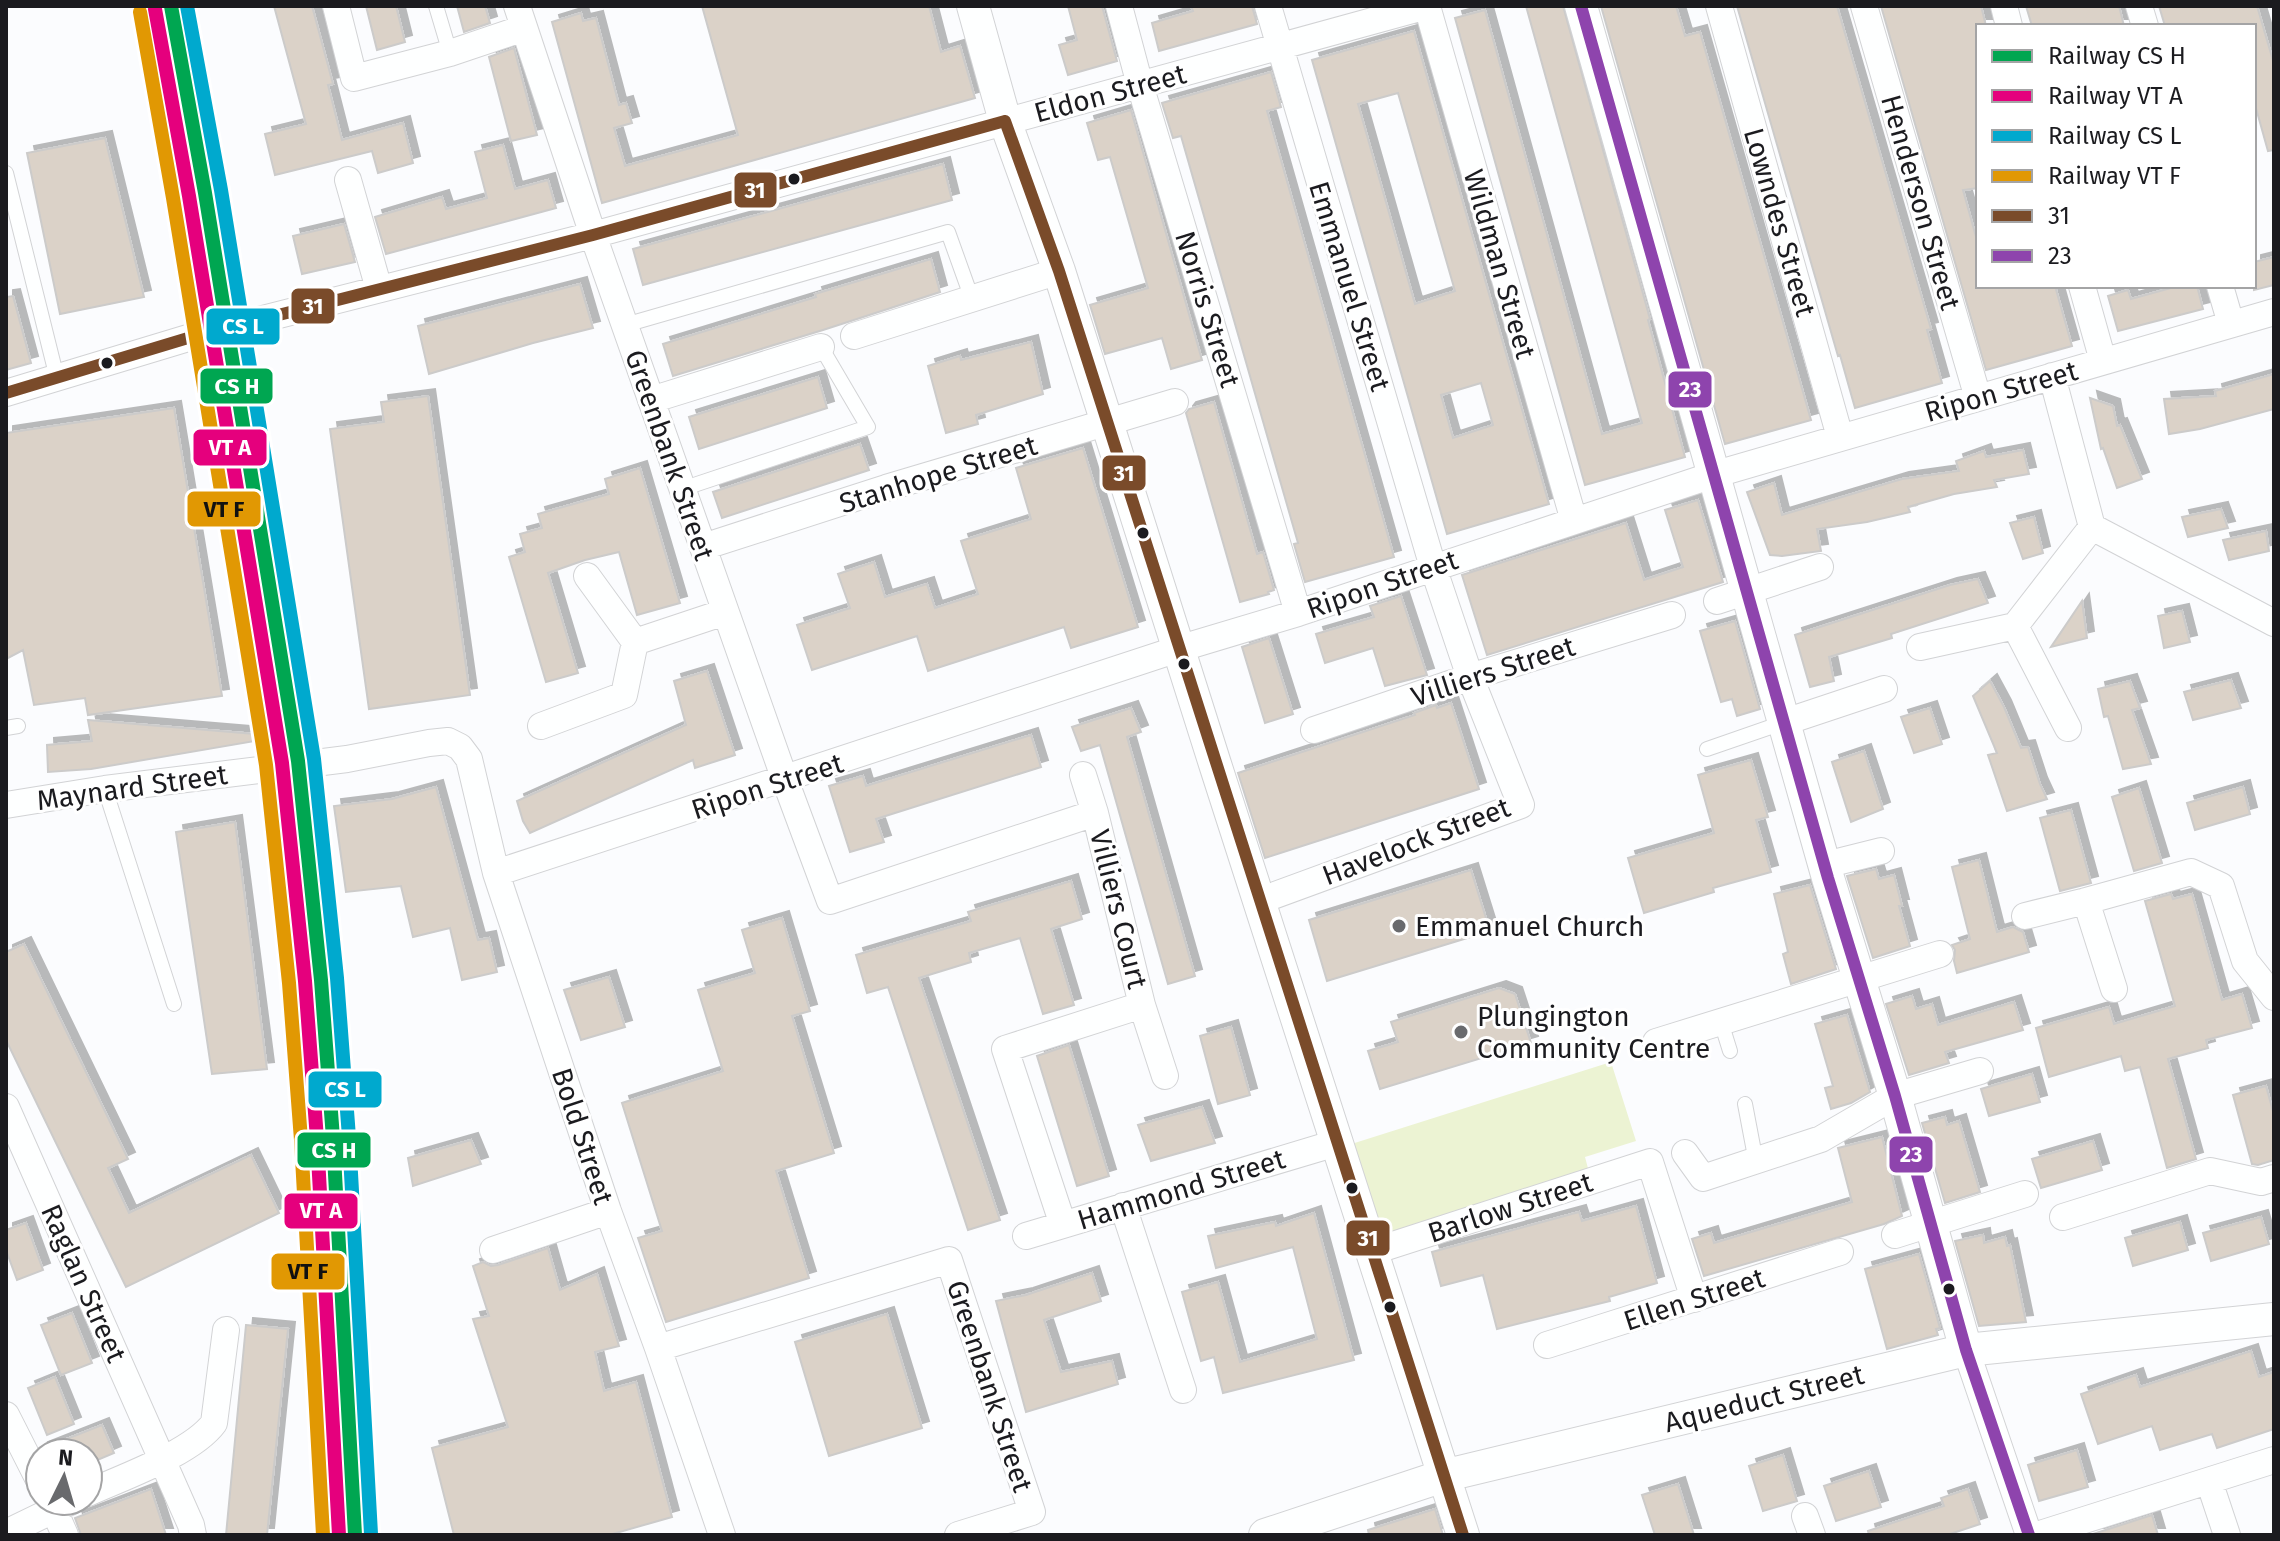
<svg xmlns="http://www.w3.org/2000/svg" width="2280" height="1541" viewBox="0 0 2280 1541" font-family="'Fira Sans',sans-serif">
	<style>
		.green { fill: #ecf3d3 }
		.building { fill: #dbd2c8; stroke: #cccbca; stroke-width: 2; fill-rule: evenodd; filter: url(#shadow) }
		.lines { fill: none; stroke-linecap: round; stroke-linejoin: round }
		.service-casing { stroke: #d2d3d5; stroke-width: 16 }
		.minor-casing { stroke: #d2d3d5; stroke-width: 28 }
		.tertiary-casing { stroke: #d2d3d5; stroke-width: 34 }
		.service { stroke: #feffff; stroke-width: 14 }
		.minor { stroke: #feffff; stroke-width: 26 }
		.tertiary { stroke: #feffff; stroke-width: 32 }
		.bus-1-casing { stroke: #fff; stroke-width: 18 }
		.bus-2-casing { stroke: #fff; stroke-width: 18 }
		.bus-1 { stroke: #7a4b2a; stroke-width: 12 }
		.bus-2 { stroke: #8e44ad; stroke-width: 12 }
		.rail-1-casing { stroke: #fff; stroke-width: 20 }
		.rail-2-casing { stroke: #fff; stroke-width: 20 }
		.rail-3-casing { stroke: #fff; stroke-width: 20 }
		.rail-4-casing { stroke: #fff; stroke-width: 20 }
		.rail-1 { stroke: #00a651; stroke-width: 14 }
		.rail-2 { stroke: #e5007d; stroke-width: 14 }
		.rail-3 { stroke: #00a9ce; stroke-width: 14 }
		.rail-4 { stroke: #e19803; stroke-width: 14 }
		.bus-dot { fill: #1b1b1f; stroke: #fff; stroke-width: 3 }
		.poi-dot { fill: #696a6d; stroke: #fff; stroke-width: 3 }
		.labels { text-anchor: middle; stroke-width: 6; stroke-linejoin: round; paint-order: stroke }
		.street-label { font-size: 28px; fill: #1b1b1f; stroke: #fff }
		.poi-label { font-size: 28px; fill: #1b1b1f; stroke: #fff; text-anchor: start }
		.line-badge { stroke: #fff; stroke-width: 3 }
		.badge-label { font-size: 22px; text-anchor: middle; font-weight: bold; fill: #fff }
		.pale-badge-label { font-size: 22px; text-anchor: middle; font-weight: bold; fill: #111 }
	</style>
	<defs>
		<filter id="shadow"><feDropShadow dx="7" dy="-7" stdDeviation="0" flood-color="#0004"/></filter>
	</defs>
	<rect width="100%" height="100%" fill="#fbfcfe"/>
	<path class="green" d="M1611,1062L1636,1141L1585,1157L1590,1176L1373,1244L1342,1147Z"/>
	<path class="building" d="M274,6H312L333,84L328,85L342,140L403,123L413,163L378,173L372,151L275,175L265,134L306,124Z
		M366,6H396L405,42L377,50Z
		M457,6H485L490,23L464,32Z
		M702,6H929L941,52L960,46L975,98L602,203L552,22L581,13L583,21L596,18L619,105L626,103L632,123L614,128L625,166L738,135Z
		M1068,6H1102L1117,61L1068,75L1059,45L1077,40Z
		M1191,6H1252L1257,24L1159,51L1152,23L1193,11Z
		M1526,6H1563L1650,319L1648,320L1685,457L1585,485L1455,18L1485,10L1602,434L1642,423Z
		M1601,6H1676L1685,36L1700,32L1811,420L1725,444Z
		M1737,6H1837L1931,329L1927,330L1942,383L1855,408L1840,355L1838,356Z
		M1881,6H1981L1986,26H1978V188L1963,190L1978,244V286H2055L2072,346L1986,370Z
		M2026,6H2119L2124,26H2032Z
		M2159,6H2257L2274,64V150L2268,151L2254,101V26H2165Z
		M1414,31L1549,504L1447,534L1312,60ZM1398,93L1455,291L1415,304L1358,104ZM1481,383L1493,425L1453,438L1441,395Z
		M514,48L537,135L511,141L489,57Z
		M1271,72L1281,107L1267,111L1394,557L1305,582L1294,544L1298,543L1181,136L1173,138L1162,103Z
		M1131,110L1202,360L1171,369L1162,338L1105,354L1090,305L1148,288L1110,157L1098,160L1087,123Z
		M105,138L144,297L60,314L27,153Z
		M503,145L515,189L548,180L556,208L386,254L375,217L442,197L446,209L487,198L475,152Z
		M943,164L952,200L643,285L633,249Z
		M344,224L355,262L302,274L293,236Z
		M2274,257V285L2254,290V262Z
		M931,259L940,292L823,330L673,376L663,344L816,297L815,294Z
		M580,284L593,328L533,343L429,374L418,326Z
		M2178,286H2197L2203,309L2118,331L2108,296L2128,290L2131,299Z
		M13,296L31,363L6,370V297Z
		M1031,342L1043,394L976,415L978,424L946,433L928,366L960,356L961,360Z
		M2274,374V409L2200,429L2169,434L2164,399L2216,396L2215,391Z
		M818,377L827,408L699,449L689,417Z
		M428,396L470,695L369,709L330,429L384,422L381,402Z
		M2090,398L2113,406L2117,426L2120,425L2142,479L2117,488L2103,448L2101,449Z
		M1214,402L1257,554L1263,552L1274,590L1268,592L1269,594L1240,602L1186,413L1189,409Z
		M174,408L222,696L88,715L85,698L34,705L23,650L6,659V433Z
		M860,444L869,470L722,518L713,492Z
		M1083,448L1138,627L1071,648L1064,627L928,671L917,636L812,670L797,625L850,608L838,574L874,562L885,597L927,584L935,608L978,594L961,541L1031,519L1016,468Z
		M2023,450L2029,474L1994,480L1997,487L1954,494L1908,507L1910,512L1867,522L1817,529L1821,551L1782,556L1770,555L1747,492L1774,483L1782,515L1902,479L1959,471L1956,461L1984,451L1986,457Z
		M640,468L680,603L637,615L619,552L585,560L548,573L578,673L546,682L509,557L525,552L520,534L542,528L538,514L609,494L605,479Z
		M1698,500L1723,582L1487,655L1462,575L1626,523L1644,580L1683,567L1665,510Z
		M2221,509L2228,528L2188,537L2182,517Z
		M2034,517L2043,553L2023,559L2010,523Z
		M2266,531L2269,551L2229,560L2223,540Z
		M1978,579L1988,603L1891,634L1892,638L1829,657L1834,681L1810,687L1795,635L1950,585Z
		M1401,596L1427,675L1385,686L1373,648L1325,663L1316,634L1374,617L1370,606Z
		M2082,601L2087,638L2051,647Z
		M2182,611L2190,642L2164,648L2158,616Z
		M1735,621L1760,709L1737,716L1732,699L1721,702L1700,631Z
		M1269,638L1293,714L1265,723L1242,647Z
		M707,671L735,755L695,768L693,760L530,833L523,821L517,801L686,725L674,681Z
		M2231,680L2241,708L2193,720L2184,692Z
		M1990,681L2004,707L2021,748L2028,747L2040,784L2047,799L2007,811L1988,755L1997,753L1973,696Z
		M2130,681L2140,708L2132,710L2151,764L2123,769L2108,716L2104,717L2098,689Z
		M1451,703L1479,789L1265,858L1238,773L1415,715L1414,713L1436,705L1437,708Z
		M1131,708L1141,732L1127,737L1195,976L1168,984L1100,745L1081,751L1072,727Z
		M1930,708L1942,744L1914,753L1901,717Z
		M88,720L255,734V741L91,769L48,772L47,745L92,741Z
		M1031,735L1041,767L876,819L884,842L850,852L829,786L863,776L866,786Z
		M1864,751L1883,809L1851,822L1832,762Z
		M1751,760L1768,817L1756,820L1771,872L1713,888L1714,892L1644,913L1628,858L1714,833L1698,775Z
		M436,787L478,940L489,938L497,972L462,980L450,928L413,937L401,886L346,892L334,806L392,799Z
		M2243,787L2250,814L2195,830L2187,803Z
		M2139,788L2162,863L2134,871L2112,797Z
		M2071,810L2091,883L2060,891L2040,818Z
		M235,822L267,1069L212,1074L176,832Z
		M1979,860L1997,932L2013,927L2023,932L2029,952L1957,973L1954,961L1955,950L1952,945L1970,939L1952,867Z
		M1876,869L1879,879L1894,875L1902,906H1899L1910,946L1873,958L1847,876Z
		M1471,870L1490,931L1327,981L1309,920Z
		M1071,881L1082,919L1051,929L1074,1005L1043,1014L1020,938L969,953L971,962L919,978L1000,1220L968,1230L888,987L867,993L856,955L971,921L968,912Z
		M1810,885L1836,969L1791,984L1783,954L1788,952L1774,894Z
		M2171,894L2173,899L2192,894L2222,1000L2242,994L2252,1028L2206,1040L2208,1048L2168,1059L2196,1159L2167,1168L2140,1067L2125,1071L2121,1056L2049,1077L2036,1028L2109,1007L2114,1024L2175,1006L2145,901Z
		M782,918L810,1011L792,1016L834,1153L776,1171L809,1278L666,1322L638,1238L662,1231L622,1103L723,1071L698,990L755,973L742,930Z
		M24,944L128,1159L108,1168L129,1213L251,1155L279,1213L126,1287L6,1040V952Z
		M609,977L625,1027L581,1040L564,990Z
		M1499,988L1515,994L1531,1043L1380,1089L1368,1051L1398,1042L1391,1022Z
		M1912,996L1916,1009L1932,1004L1938,1025L2014,1002L2023,1030L1945,1052L1949,1063L1909,1075L1886,1004Z
		M1847,1015L1870,1092L1851,1103L1831,1109L1825,1088L1833,1086L1815,1024Z
		M1231,1027L1250,1095L1218,1104L1200,1036Z
		M1069,1045L1109,1176L1077,1186L1037,1056Z
		M2032,1074L2040,1102L1989,1116L1981,1089Z
		M2266,1086L2274,1115V1160L2258,1165L2252,1164L2233,1095Z
		M1202,1107L1215,1143L1151,1161L1138,1125Z
		M1945,1117L1947,1125L1959,1121L1980,1192L1945,1203L1922,1123Z
		M1882,1137L1902,1216L1884,1224L1704,1276L1692,1239L1711,1233L1714,1243L1852,1202L1838,1148Z
		M471,1140L481,1164L413,1186L408,1158Z
		M2093,1141L2102,1170L2041,1188L2032,1159Z
		M1636,1206L1657,1283L1609,1297L1610,1301L1497,1329L1483,1275L1441,1286L1432,1252L1579,1212L1582,1221Z
		M1314,1213L1354,1360L1223,1393L1214,1357L1201,1361L1182,1292L1218,1282L1240,1362L1317,1339L1293,1247L1216,1268L1208,1236L1275,1222L1276,1226Z
		M2261,1217L2269,1244L2211,1261L2203,1233Z
		M2180,1222L2188,1250L2133,1266L2125,1238Z
		M26,1223L43,1270L17,1280L6,1250V1230Z
		M1983,1235L1984,1243L2005,1237L2007,1246L2010,1245L2026,1322L1979,1326L1955,1241Z
		M548,1248L560,1290L597,1274L619,1346L595,1352L604,1391L636,1382L672,1517L609,1535H454L432,1448L508,1427L473,1319L489,1316L473,1266L483,1262L491,1266L498,1265Z
		M1919,1254L1940,1328L1936,1329L1938,1335L1887,1349L1865,1269Z
		M1092,1273L1101,1301L1044,1320L1061,1372L1112,1361L1118,1384L1026,1412L996,1301L1026,1295Z
		M72,1313L92,1363L61,1375L41,1325Z
		M887,1314L922,1428L829,1456L795,1342Z
		M246,1325L288,1329L267,1535H226Z
		M2251,1351L2259,1377L2274,1372V1429L2217,1448L2212,1434L2160,1450L2152,1426L2098,1444L2081,1394L2136,1375L2140,1387Z
		M55,1377L74,1424L47,1435L28,1388Z
		M102,1425L114,1453L88,1464V1453H43L41,1449Z
		M2077,1450L2088,1487L2039,1501L2028,1465Z
		M1783,1455L1797,1501L1763,1511L1749,1466Z
		M1869,1471L1881,1507L1836,1521L1824,1486Z
		M1678,1484L1694,1535H1655L1642,1495Z
		M151,1489L166,1535H81L75,1518Z
		M1968,1489L1980,1524L1947,1535H1869L1868,1531L1944,1506L1941,1498Z
		M1435,1509L1443,1535H1369L1368,1530Z
		M2152,1515L2158,1535H2090Z"/>
	<g class="lines">
		<g class="service-casing">
			<path id="service" d="M436,6L450,53
				M6,173L57,378
				M625,325L948,232L972,299
				M682,489L868,427L821,347
				M6,728L18,726
				M1707,749L1785,722
				M105,789L174,1004
				M1721,1022L1730,1051
				M1745,1104L1756,1162"/>
		</g>
		<g class="minor-casing">
			<path id="minor" d="M336,6L354,78L450,53L524,28
				M517,6L593,235L785,780L830,901L1095,813
				M1119,6L1140,85L1298,613
				M1427,6L1574,521
				M1719,6L1840,437
				M1864,6L1978,398
				M2004,6L2009,26
				M2139,6L2145,26
				M348,180L379,289
				M2082,286L2103,361
				M2220,286L2231,324
				M854,336L1059,271
				M2052,376L2092,527L2274,623
				M6,393L188,338L593,235L1427,6
				M651,400L821,347
				M703,547L886,488L1175,402
				M587,576L635,642
				M1717,601L1820,567
				M2015,626L2068,728
				M1920,647L2015,626L2092,527
				M1785,722L1884,689
				M541,726L624,695L635,642L725,612
				M1314,730L1470,677L1672,615
				M6,805L105,789L347,759L429,743L448,741L460,747L469,759L496,873L608,1211L658,1348L722,1535
				M1825,865L1881,851
				M496,873L1178,649L1298,613L1713,475L2274,312
				M1259,901L1521,805L1470,677L1433,567L1268,6
				M2025,916L2086,901
				M2114,989L2086,901L2191,872L2221,886L2245,961L2274,997
				M1142,1005L1165,1076
				M1656,1042L1940,954
				M6,1107L191,1525L193,1535
				M1685,1153L1703,1178L1821,1139L1895,1096L1980,1071
				M1123,1206L1183,1390
				M2063,1217L2210,1171L2261,1182L2274,1178
				M1063,1225L1005,1049L1142,1005L1095,813L1083,775
				M1895,1235L2025,1194
				M1026,1236L1336,1143
				M493,1250L608,1211
				M1371,1252L1650,1162L1694,1299
				M1547,1345L1840,1252
				M658,1348L949,1260L1032,1512L958,1535
				M1966,1350L2029,1535
				M6,1415L40,1482
				M2209,1481L2227,1535
				M88,1493C123,1477 192,1453 214,1423L226,1330
				M50,1501L65,1535
				M1805,1516L1812,1535
				M6,1533L72,1501
				M2037,1535L2274,1460"/>
		</g>
		<g class="tertiary-casing">
			<path id="tertiary" d="M973,6L1005,121L1059,271L1215,764L1463,1535
				M1581,6L1828,878L1895,1096L1966,1350
				M1265,1535L1443,1476L1966,1350L2274,1319"/>
		</g>
		<use href="#service" class="service"/>
		<use href="#minor" class="minor"/>
		<use href="#tertiary" class="tertiary"/>
		<g class="bus-1-casing">
			<path id="bus-1" d="M1005,121L1059,271L1463,1535
				M6,393L188,338L593,235L1005,121"/>
		</g>
		<g class="bus-2-casing">
			<path id="bus-2" d="M1581,6L1828,878L1895,1096L1966,1350L2029,1535"/>
		</g>
		<use href="#bus-1" class="bus-1"/>
		<use href="#bus-2" class="bus-2"/>
		<g class="rail-1-casing">
			<path id="rail-1" d="M171,6L205,193L298,761L321,980L333,1138L355,1535"/>
		</g>
		<g class="rail-2-casing">
			<path id="rail-2" d="M155,9L189,196L282,763L305,981L317,1139L339,1535"/>
		</g>
		<g class="rail-3-casing">
			<path id="rail-3" d="M187,6L221,190L314,759L337,978L349,1137L371,1534"/>
		</g>
		<g class="rail-4-casing">
			<path id="rail-4" d="M140,12L173,198L266,765L289,983L301,1140L323,1535"/>
		</g>
		<use href="#rail-1" class="rail-1"/>
		<use href="#rail-2" class="rail-2"/>
		<use href="#rail-3" class="rail-3"/>
		<use href="#rail-4" class="rail-4"/>
	</g>
	<g class="bus-dot">
		<circle cx="794" cy="179" r="7"/>
		<circle cx="107" cy="363" r="7"/>
		<circle cx="1143" cy="533" r="7"/>
		<circle cx="1184" cy="664" r="7"/>
		<circle cx="1352" cy="1188" r="7"/>
		<circle cx="1949" cy="1289" r="7"/>
		<circle cx="1390" cy="1307" r="7"/>
	</g>
	<g class="poi-dot">
		<circle cx="1399" cy="926" r="8"/>
		<circle cx="1461" cy="1032" r="8"/>
	</g>
	<g class="labels">
		<g class="street-label">
			<text transform="translate(1110 93) rotate(-15)" y="10">Eldon Street</text>
			<text transform="translate(1921 202) rotate(74)" y="10">Henderson Street</text>
			<text transform="translate(1780 222) rotate(74)" y="10">Lowndes Street</text>
			<text transform="translate(1500 264) rotate(74)" y="10">Wildman Street</text>
			<text transform="translate(1350 286) rotate(73)" y="10">Emmanuel Street</text>
			<text transform="translate(1208 309) rotate(73)" y="10">Norris Street</text>
			<text transform="translate(2001 391) rotate(-16)" y="10">Ripon Street</text>
			<text transform="translate(670 455) rotate(71)" y="10">Greenbank Street</text>
			<text transform="translate(938 474) rotate(-17)" y="10">Stanhope Street</text>
			<text transform="translate(1382 584) rotate(-19)" y="10">Ripon Street</text>
			<text transform="translate(1493 671) rotate(-18)" y="10">Villiers Street</text>
			<text transform="translate(767 786) rotate(-18)" y="10">Ripon Street</text>
			<text transform="translate(132 787) rotate(-8)" y="10">Maynard Street</text>
			<text transform="translate(1416 841) rotate(-21)" y="10">Havelock Street</text>
			<text transform="translate(1119 909) rotate(76)" y="10">Villiers Court</text>
			<text transform="translate(583 1136) rotate(72)" y="10">Bold Street</text>
			<text transform="translate(1181 1189) rotate(-17)" y="10">Hammond Street</text>
			<text transform="translate(1510 1207) rotate(-18)" y="10">Barlow Street</text>
			<text transform="translate(84 1283) rotate(66)" y="10">Raglan Street</text>
			<text transform="translate(1694 1299) rotate(-18)" y="10">Ellen Street</text>
			<text transform="translate(990 1386) rotate(72)" y="10">Greenbank Street</text>
			<text transform="translate(1764 1398) rotate(-14)" y="10">Aqueduct Street</text>
		</g>
		<g class="poi-label">
			<text x="1415" y="936">Emmanuel Church</text>
			<text x="1477" y="1026">Plungington<tspan x="1477" dy="32">Community Centre</tspan></text>
		</g>
	</g>
	<g class="line-badge">
		<rect x="733" y="171" width="45" height="38" rx="8" fill="#7a4b2a"/>
		<rect x="290" y="287" width="46" height="38" rx="8" fill="#7a4b2a"/>
		<rect x="205" y="307" width="76" height="39" rx="8" fill="#00a9ce"/>
		<rect x="199" y="367" width="75" height="38" rx="8" fill="#00a651"/>
		<rect x="1667" y="370" width="46" height="39" rx="8" fill="#8e44ad"/>
		<rect x="192" y="428" width="76" height="39" rx="8" fill="#e5007d"/>
		<rect x="1101" y="454" width="46" height="38" rx="8" fill="#7a4b2a"/>
		<rect x="186" y="490" width="76" height="38" rx="8" fill="#e19803"/>
		<rect x="307" y="1070" width="76" height="39" rx="8" fill="#00a9ce"/>
		<rect x="296" y="1131" width="76" height="38" rx="8" fill="#00a651"/>
		<rect x="1888" y="1135" width="46" height="39" rx="8" fill="#8e44ad"/>
		<rect x="283" y="1192" width="76" height="38" rx="8" fill="#e5007d"/>
		<rect x="1345" y="1219" width="46" height="38" rx="8" fill="#7a4b2a"/>
		<rect x="270" y="1252" width="76" height="39" rx="8" fill="#e19803"/>
	</g>
	<g class="badge-label">
		<text x="755" y="198">31</text>
		<text x="313" y="314">31</text>
		<text x="243" y="334">CS L</text>
		<text x="237" y="394">CS H</text>
		<text x="1690" y="397">23</text>
		<text x="230" y="455">VT A</text>
		<text x="1124" y="481">31</text>
		<text x="345" y="1097">CS L</text>
		<text x="334" y="1158">CS H</text>
		<text x="1911" y="1162">23</text>
		<text x="321" y="1218">VT A</text>
		<text x="1368" y="1246">31</text>
	</g>
	<g class="pale-badge-label">
		<text x="224" y="517">VT F</text>
		<text x="308" y="1279">VT F</text>
	</g>
	<rect width="2280" height="1541" fill="none" stroke="#1b1b1f" stroke-width="16"/>
	<rect x="1976" y="24" width="280" height="264" fill="#ffffff" stroke="#a4a4a5" stroke-width="2"/>
	<rect x="1992" y="50" width="40" height="12" fill="#00a651" stroke="#a4a4a5" stroke-width="2"/>
	<text x="2048" y="64" font-size="24" fill="#1b1b1f">Railway CS H</text>
	<rect x="1992" y="90" width="40" height="12" fill="#e5007d" stroke="#a4a4a5" stroke-width="2"/>
	<text x="2048" y="104" font-size="24" fill="#1b1b1f">Railway VT A</text>
	<rect x="1992" y="130" width="40" height="12" fill="#00a9ce" stroke="#a4a4a5" stroke-width="2"/>
	<text x="2048" y="144" font-size="24" fill="#1b1b1f">Railway CS L</text>
	<rect x="1992" y="170" width="40" height="12" fill="#e19803" stroke="#a4a4a5" stroke-width="2"/>
	<text x="2048" y="184" font-size="24" fill="#1b1b1f">Railway VT F</text>
	<rect x="1992" y="210" width="40" height="12" fill="#7a4b2a" stroke="#a4a4a5" stroke-width="2"/>
	<text x="2048" y="224" font-size="24" fill="#1b1b1f">31</text>
	<rect x="1992" y="250" width="40" height="12" fill="#8e44ad" stroke="#a4a4a5" stroke-width="2"/>
	<text x="2048" y="264" font-size="24" fill="#1b1b1f">23</text>
	<g transform="translate(64 1477) rotate(5)"><circle r="38" fill="#ffffff" stroke="#a4a4a5" stroke-width="2"/>
	<path d="M0-6L14 30L0 20L-14 30Z" fill="#696a6d"/>
	<text y="-12" font-size="22" font-weight="bold" text-anchor="middle" fill="#1b1b1f">N</text>
	</g>
</svg>
